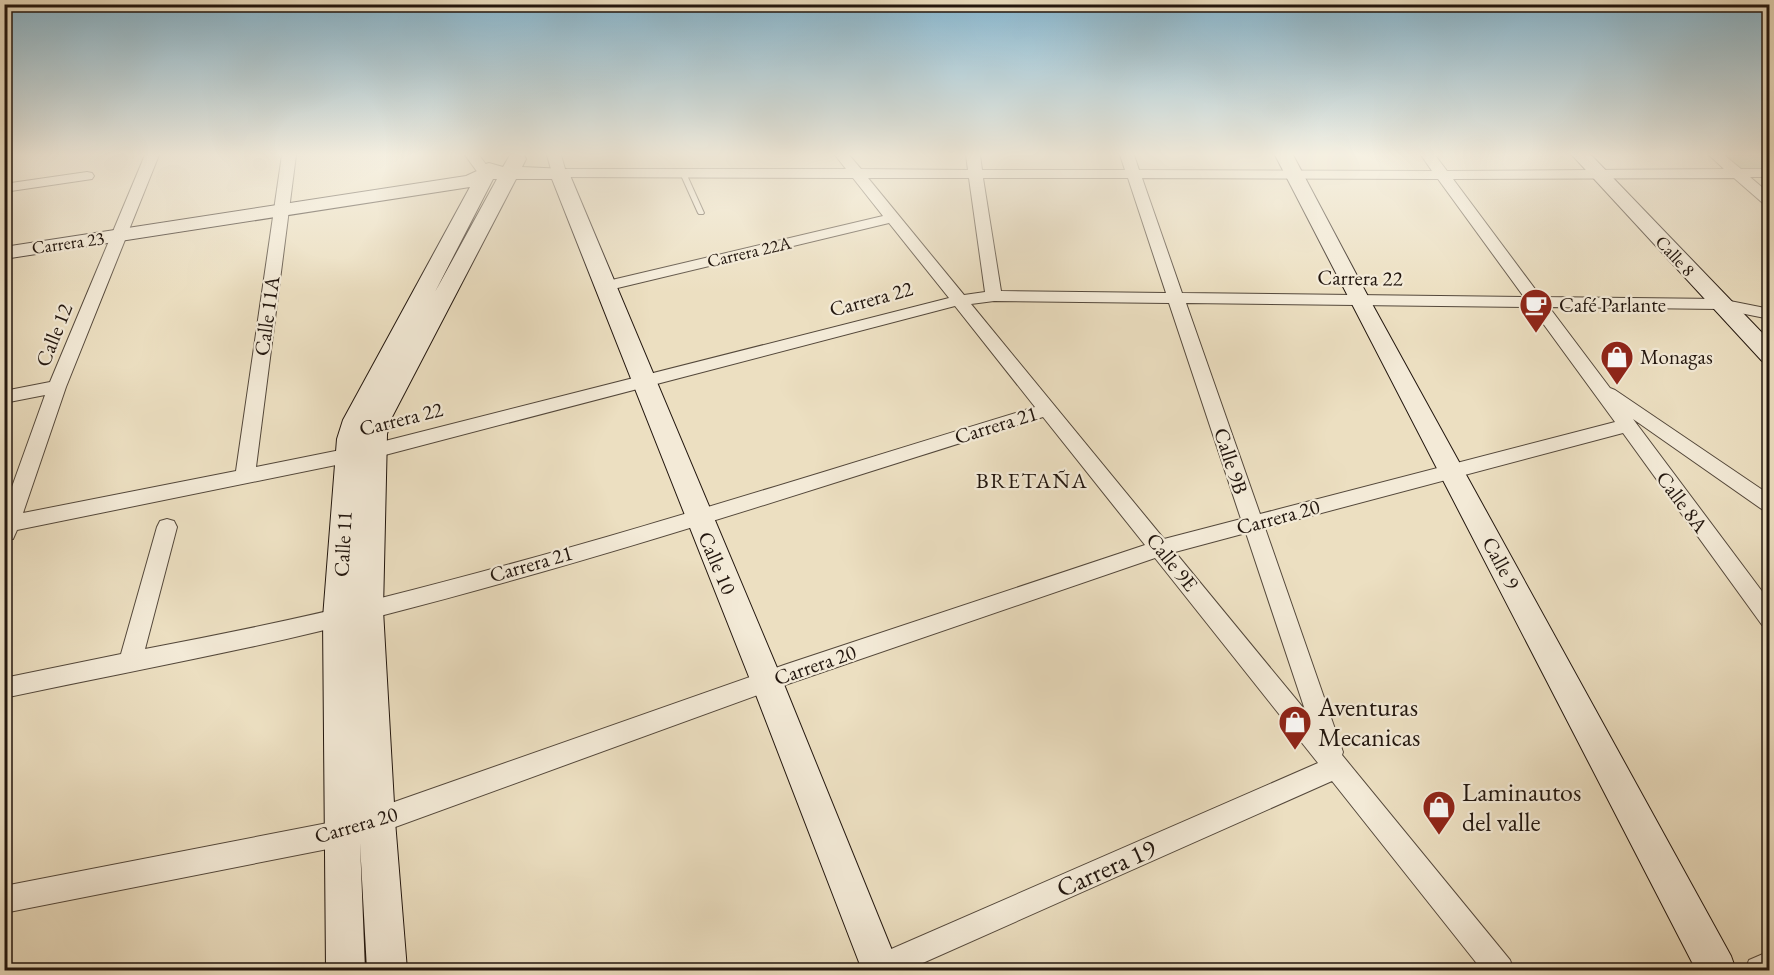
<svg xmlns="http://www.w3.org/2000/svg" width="1774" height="975" viewBox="0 0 1774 975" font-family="'EB Garamond',serif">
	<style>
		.green { fill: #b2c398; stroke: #6a6c53; stroke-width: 1.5 }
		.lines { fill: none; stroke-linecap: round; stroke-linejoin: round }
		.lane-casing { stroke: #54483b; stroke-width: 2 }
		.street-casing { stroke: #54483b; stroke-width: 2 }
		.secondary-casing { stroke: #22160e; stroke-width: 2 }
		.lane { fill: #f3ead7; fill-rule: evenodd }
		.street { fill: #f3ead7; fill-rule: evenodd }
		.secondary { fill: #f3ead7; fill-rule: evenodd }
		.labels { text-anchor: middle; stroke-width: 4.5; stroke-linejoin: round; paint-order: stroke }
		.far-street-label { font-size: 18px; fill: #22160e; stroke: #f3ead7 }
		.street-label { font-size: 21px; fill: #22160e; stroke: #f3ead7 }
		.poi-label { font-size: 21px; fill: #22160e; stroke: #f3ead7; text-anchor: start }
		.neighbourhood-label { font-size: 22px; letter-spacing: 1.5px; fill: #22160e; stroke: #f3ead7 }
		.near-poi-label { font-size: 26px; fill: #22160e; stroke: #f3ead7; text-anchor: start }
		.near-street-label { font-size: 26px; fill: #22160e; stroke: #f3ead7 }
	</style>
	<rect width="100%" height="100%" fill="#ecdfc1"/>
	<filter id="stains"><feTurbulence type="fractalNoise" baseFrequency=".00333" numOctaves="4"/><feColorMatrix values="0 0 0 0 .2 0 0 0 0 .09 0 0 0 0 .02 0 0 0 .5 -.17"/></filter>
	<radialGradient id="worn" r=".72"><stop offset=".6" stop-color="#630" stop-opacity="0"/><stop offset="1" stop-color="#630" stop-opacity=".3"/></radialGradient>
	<path class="green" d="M1716,155H1769V173H1737Z"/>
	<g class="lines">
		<g class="lane-casing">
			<path id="lane" d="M683,171L686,173L704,213L703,214H699L698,213L680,173Z"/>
		</g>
		<g class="street-casing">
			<path id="street" d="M4,155H13L9,161L4,162Z
				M145,155H159L66,387L23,513L236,471L282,155H296L256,467L385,441L949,298L889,223L605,291L599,289L597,286L599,283L883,216L853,178L559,177L552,173L547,155H561L565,169H846L835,155H849L861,169L968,170L966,155H980L982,170H1125L1120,155H1134L1139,170L1432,171L1421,155H1435L1447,171L1724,169L1709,155H1724L1741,169H1770V177H1750L1770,194V206L1765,205L1734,178L1453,179L1541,297L1720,299L1770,309V319L1720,309L1549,307L1610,388L1615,390L1770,495V512L1763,510L1633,419L1770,602V628L1762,625L1623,433L1265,528L1343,752L1342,755L1510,960L1514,970H1482L1332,781L907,970H862L866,960L1318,763L1155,558L785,685L343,846L4,913V886L343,820L784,665L1145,545L1043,417C823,486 603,559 380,616C256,649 130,671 4,698V678L121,654L157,527L160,521L167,519L174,521L177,527L145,649C224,634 303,618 381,598C601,543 818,473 1035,407L955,306L385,455L17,530L13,539L4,540V509L45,395L4,403V391L50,382ZM868,178H969L985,292L964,295ZM983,178H1128L1166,293L1001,291ZM1142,178L1438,179L1524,297L1182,293ZM994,301L1169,303L1241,519L1164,539L971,304ZM1186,303L1531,307L1615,422L1260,514ZM1246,533L1305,710L1175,552Z
				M465,155H479L493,174L491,177H481Z
				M87,172L92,173L94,176L92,179L4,192V184Z
				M1770,951V970H1745L1749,960Z"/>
		</g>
		<g class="secondary-casing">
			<path id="secondary" d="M510,155H524L526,159L522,167L566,169L569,173L783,682L900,970H862L751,682L552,179H516L392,417L387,434L383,610L395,821L407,970H367L360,843L365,970H326L323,618L337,439L343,420L470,187L4,259V247L466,176L479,170L482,165L489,163L503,167ZM493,179H497L435,292Z
				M1275,155H1293L1371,302L1731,956L1736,970H1696Z
				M1572,155H1591L1770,341V364L1762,361Z"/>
		</g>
		<use href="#lane" class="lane"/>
		<use href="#street" class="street"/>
		<use href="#secondary" class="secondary"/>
	</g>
	<linearGradient id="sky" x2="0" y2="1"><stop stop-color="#88b8d1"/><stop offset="0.53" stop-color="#f6f1e3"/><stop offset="1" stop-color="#f6f1e3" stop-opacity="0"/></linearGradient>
	<rect width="1774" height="292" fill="url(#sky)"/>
	<defs>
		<g id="cafe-pin" transform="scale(1.725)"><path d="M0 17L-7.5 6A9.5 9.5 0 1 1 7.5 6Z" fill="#8f2418" stroke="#f3ead7"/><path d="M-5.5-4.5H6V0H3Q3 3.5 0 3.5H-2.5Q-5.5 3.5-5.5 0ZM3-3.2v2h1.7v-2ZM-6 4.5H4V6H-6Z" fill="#fff"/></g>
		<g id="shop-pin" transform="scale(1.725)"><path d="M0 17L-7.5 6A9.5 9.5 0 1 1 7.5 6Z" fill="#8f2418" stroke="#f3ead7"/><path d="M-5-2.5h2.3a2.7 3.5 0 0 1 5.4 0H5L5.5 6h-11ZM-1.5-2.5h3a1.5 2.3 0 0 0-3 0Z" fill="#fff"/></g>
	</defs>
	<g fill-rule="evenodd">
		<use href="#cafe-pin" x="1536" y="305"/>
		<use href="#shop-pin" x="1617" y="357"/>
		<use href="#shop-pin" x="1295" y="722"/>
		<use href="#shop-pin" x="1439" y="807"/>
	</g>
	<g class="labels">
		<g class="far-street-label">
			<text transform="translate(68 243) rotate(-8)" y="6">Carrera 23</text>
			<text transform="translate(749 252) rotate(-13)" y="6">Carrera 22A</text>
			<text transform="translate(1675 256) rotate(47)" y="6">Calle 8</text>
		</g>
		<g class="street-label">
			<text transform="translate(1360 278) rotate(1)" y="7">Carrera 22</text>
			<text transform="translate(871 299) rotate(-15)" y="7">Carrera 22</text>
			<text transform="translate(267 316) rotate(-82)" y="7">Calle 11A</text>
			<text transform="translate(54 335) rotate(-68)" y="7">Calle 12</text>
			<text transform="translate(401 419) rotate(-14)" y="7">Carrera 22</text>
			<text transform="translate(996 425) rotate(-17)" y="7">Carrera 21</text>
			<text transform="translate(1231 461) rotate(72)" y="7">Calle 9B</text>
			<text transform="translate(1682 502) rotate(53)" y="7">Calle 8A</text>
			<text transform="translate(1278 517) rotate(-15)" y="7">Carrera 20</text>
			<text transform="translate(343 544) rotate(-87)" y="7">Calle 11</text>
			<text transform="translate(1172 562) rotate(51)" y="7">Calle 9E</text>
			<text transform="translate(717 563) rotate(67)" y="7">Calle 10</text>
			<text transform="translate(1501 563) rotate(62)" y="7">Calle 9</text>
			<text transform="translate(531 564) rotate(-16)" y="7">Carrera 21</text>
			<text transform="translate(815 665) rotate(-19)" y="7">Carrera 20</text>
			<text transform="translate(356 825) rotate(-16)" y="7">Carrera 20</text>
		</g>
		<g class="poi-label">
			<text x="1559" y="312">Café Parlante</text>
			<text x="1640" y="364">Monagas</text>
		</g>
		<g class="neighbourhood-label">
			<text x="1032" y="488">BRETAÑA</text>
		</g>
		<g class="near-poi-label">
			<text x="1318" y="716">Aventuras<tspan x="1318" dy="30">Mecanicas</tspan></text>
			<text x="1462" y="801">Laminautos<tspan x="1462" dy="30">del valle</tspan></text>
		</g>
		<g class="near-street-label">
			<text transform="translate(1106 868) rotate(-24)" y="9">Carrera 19</text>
		</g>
	</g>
	<rect width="1774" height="975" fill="none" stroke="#ecdfc1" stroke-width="24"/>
	<rect x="6" y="6" width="1762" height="963" fill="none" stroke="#22160e" stroke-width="3"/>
	<rect x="12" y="12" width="1750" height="951" fill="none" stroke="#22160e" stroke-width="1.5"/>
	<rect width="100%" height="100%" filter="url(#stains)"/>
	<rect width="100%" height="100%" fill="url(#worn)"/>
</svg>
